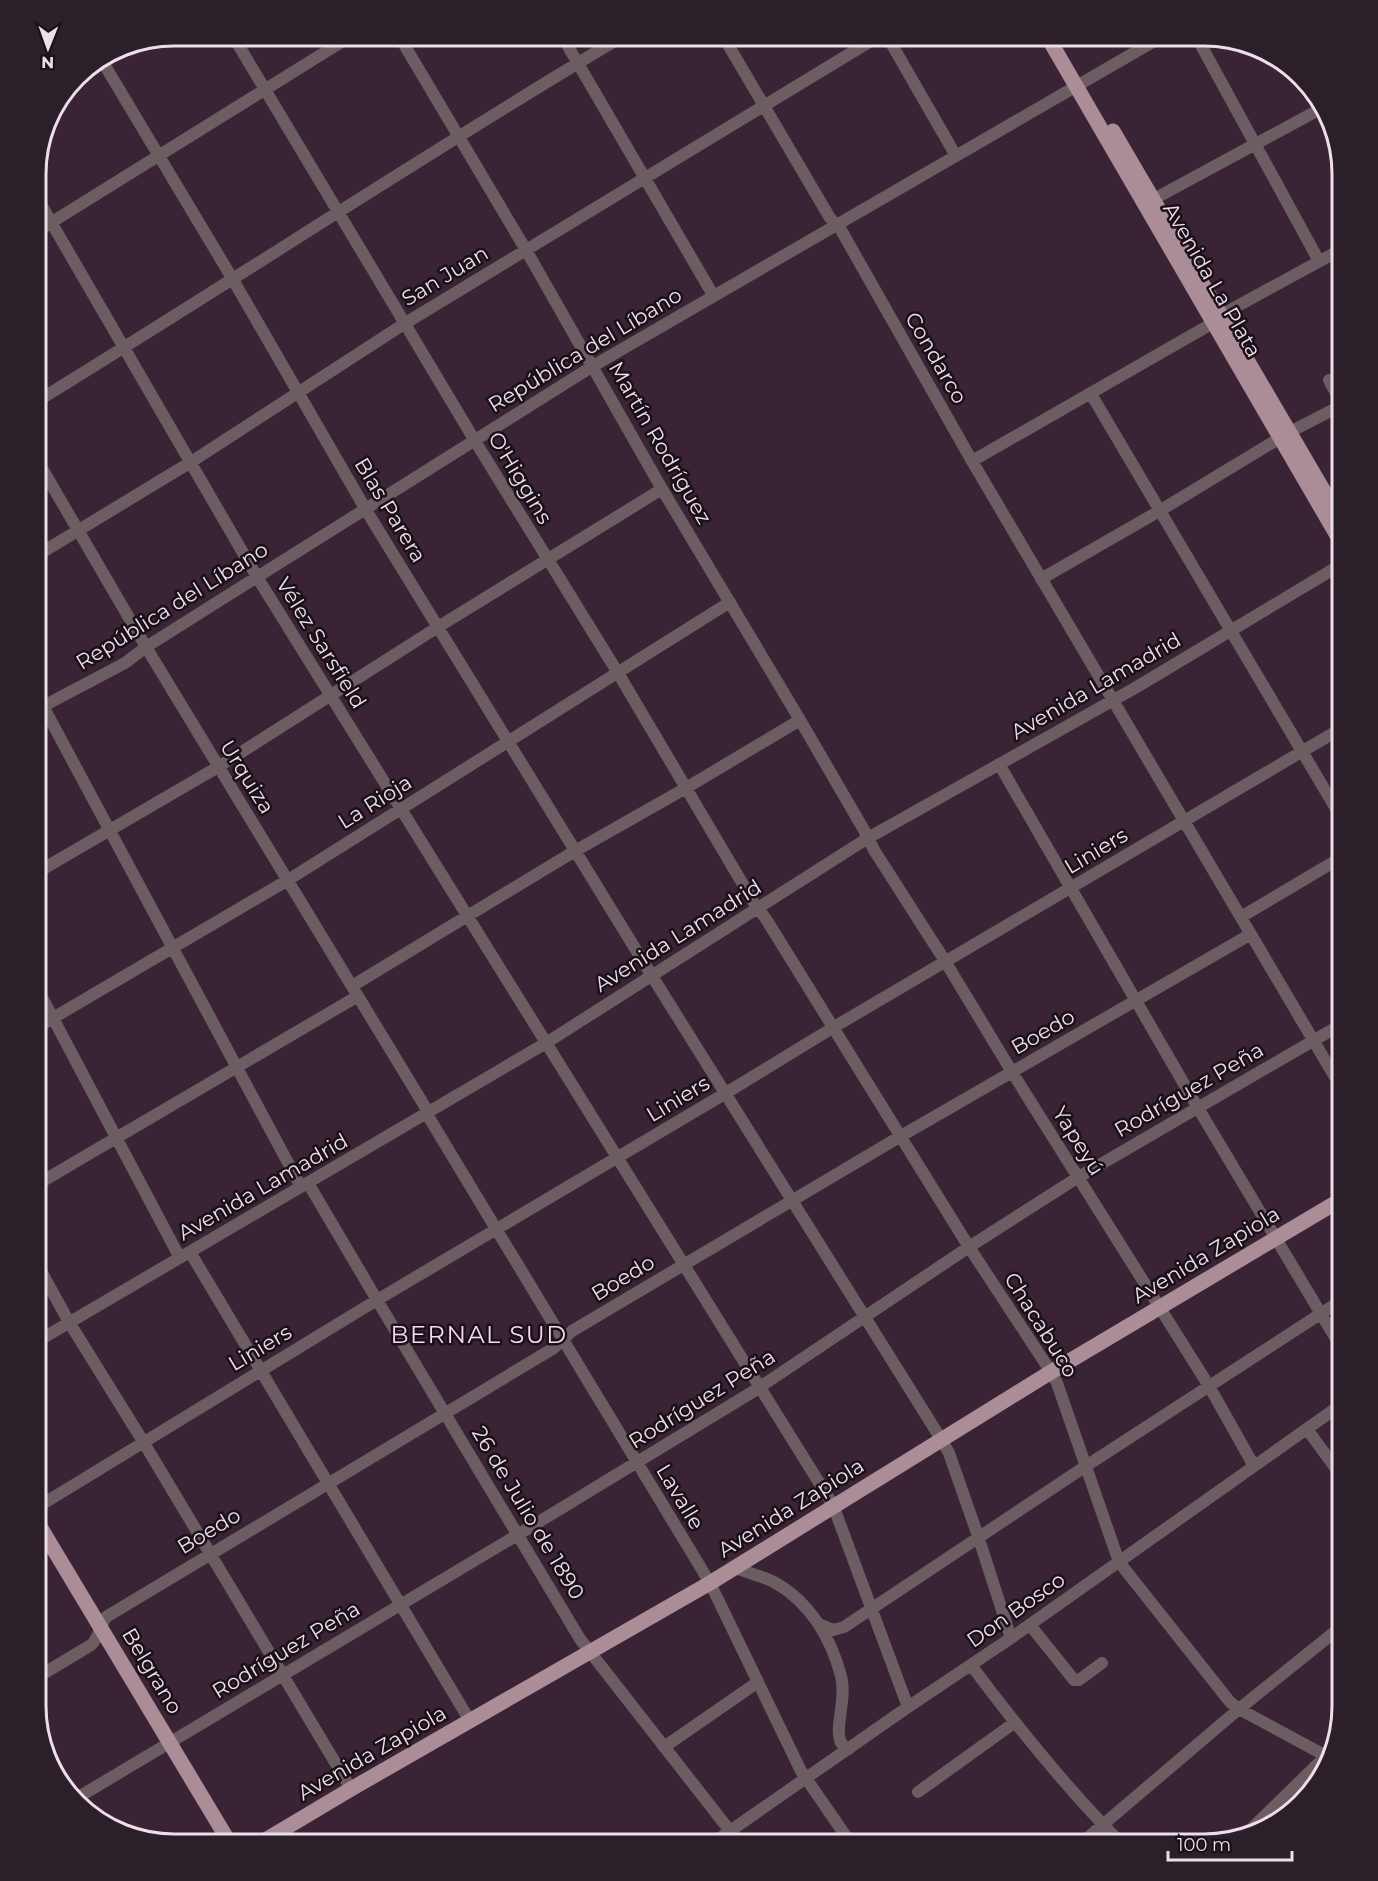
<svg xmlns="http://www.w3.org/2000/svg" width="1378" height="1881" viewBox="0 0 1378 1881" font-family="Montserrat,sans-serif">
	<style>
		.lines { fill: none; stroke-linecap: round; stroke-linejoin: round }
		.minor { stroke: #6c5d62; stroke-width: 12 }
		.major { stroke: #ab8d98; stroke-width: 15 }
		.labels { text-anchor: middle; stroke-width: 5; stroke-linejoin: round; paint-order: stroke }
		.street-label { font-size: 21px; fill: #eddeea; stroke: #1a1018 }
		.quarter-label { font-size: 24px; letter-spacing: 1.5px; fill: #f7d8f0; stroke: #1a1018 }
		.rim { fill: none; stroke: #eddeea; stroke-width: 3 }
	</style>
	<rect width="100%" height="100%" fill="#392335"/>
	<g class="lines">
		<path class="minor" d="M233,36L475,441L618,673L754,903L766,919L969,1247L1051,1372L1057,1383L1119,1562L1230,1702L1239,1709L1328,1757
			M399,36L526,250L662,489L800,720L864,830L874,850L945,961L1012,1072L1209,1386L1254,1466
			M562,36L713,295
			M723,36L830,218L841,230L972,461L1342,1089
			M887,36L956,156
			M1196,36L1319,261
			M101,59L232,278L366,510L652,976L941,1439L949,1453L978,1536L1011,1638
			M36,196L257,577L833,1505L908,1707
			M1154,199L1324,107
			M36,232L351,36
			M1221,315L1342,249
			M1329,380L1342,405
			M1091,394L1342,819
			M36,402C233,281 425,154 623,36
			M1290,432L1342,405
			M36,458L146,647L424,1105L431,1121L710,1583L801,1771L852,1845
			M972,461L1213,323
			M36,556L191,462L404,324L879,36
			M1041,579L1161,510L1280,438
			M43,706L301,1187
			M36,710L125,663L146,647L219,601L593,366L1163,36
			M999,764L1198,1108L1342,1349
			M36,873L218,767L438,627L662,489
			M1241,917L1342,857
			M36,986L180,1258
			M352,986L575,851L686,788L800,720
			M36,1028L288,880L730,602
			M308,1183L377,1300L580,1639L741,1845
			M36,1185L358,996
			M190,1252L470,1721
			M36,1262L69,1322L144,1443L351,1789
			M36,1342L546,1043L868,838L1135,688L1342,564
			M1307,1429L1342,1477
			M36,1508L377,1300L726,1093L834,1027L1342,728
			M735,1568C748,1573 762,1576 774,1582C810,1602 831,1638 841,1676C847,1697 835,1726 840,1740C841,1745 845,1747 849,1749
			M819,1624L833,1630L844,1627L1086,1466L1342,1300
			M1030,1625L1074,1680H1079L1102,1663
			M971,1665C1018,1728 1067,1789 1123,1845
			M36,1678L91,1645C100,1637 99,1626 106,1617L554,1348L572,1331L901,1136L1251,934
			M664,1747L758,1682
			M918,1792L1014,1723
			M77,1798L519,1534L754,1391L969,1247L1077,1178L1342,1024
			M1247,1833L1329,1753
			M710,1845L908,1707L1011,1638L1342,1404
			M1079,1845L1239,1709L1342,1626"/>
		<path class="major" d="M1047,36L1342,544
			M1113,131L1342,522
			M36,1520L231,1845
			M257,1845L351,1789L710,1583L1051,1372L1342,1199"/>
	</g>
	<g class="labels">
		<g class="street-label">
			<text transform="translate(445 276) rotate(-31)" y="7">San Juan</text>
			<text transform="translate(1212 280) rotate(60)" y="7">Avenida La Plata</text>
			<text transform="translate(585 350) rotate(-31)" y="7">República del Líbano</text>
			<text transform="translate(936 358) rotate(60)" y="7">Condarco</text>
			<text transform="translate(660 443) rotate(60)" y="7">Martín Rodríguez</text>
			<text transform="translate(520 478) rotate(59)" y="7">O'Higgins</text>
			<text transform="translate(390 510) rotate(59)" y="7">Blas Parera</text>
			<text transform="translate(172 606) rotate(-32)" y="7">República del Líbano</text>
			<text transform="translate(321 643) rotate(58)" y="7">Vélez Sarsfield</text>
			<text transform="translate(1096 686) rotate(-30)" y="7">Avenida Lamadrid</text>
			<text transform="translate(247 777) rotate(58)" y="7">Urquiza</text>
			<text transform="translate(375 802) rotate(-32)" y="7">La Rioja</text>
			<text transform="translate(1096 851) rotate(-31)" y="7">Liniers</text>
			<text transform="translate(678 936) rotate(-32)" y="7">Avenida Lamadrid</text>
			<text transform="translate(1043 1032) rotate(-30)" y="7">Boedo</text>
			<text transform="translate(1189 1090) rotate(-30)" y="7">Rodríguez Peña</text>
			<text transform="translate(678 1099) rotate(-31)" y="7">Liniers</text>
			<text transform="translate(1078 1141) rotate(58)" y="7">Yapeyú</text>
			<text transform="translate(263 1187) rotate(-30)" y="7">Avenida Lamadrid</text>
			<text transform="translate(1206 1255) rotate(-31)" y="7">Avenida Zapiola</text>
			<text transform="translate(623 1278) rotate(-31)" y="7">Boedo</text>
			<text transform="translate(1041 1325) rotate(58)" y="7">Chacabuco</text>
			<text transform="translate(260 1348) rotate(-31)" y="7">Liniers</text>
			<text transform="translate(702 1399) rotate(-32)" y="7">Rodríguez Peña</text>
			<text transform="translate(680 1497) rotate(59)" y="7">Lavalle</text>
			<text transform="translate(791 1508) rotate(-32)" y="7">Avenida Zapiola</text>
			<text transform="translate(528 1513) rotate(59)" y="7">26 de Julio de 1890</text>
			<text transform="translate(209 1531) rotate(-31)" y="7">Boedo</text>
			<text transform="translate(1016 1610) rotate(-35)" y="7">Don Bosco</text>
			<text transform="translate(286 1650) rotate(-31)" y="7">Rodríguez Peña</text>
			<text transform="translate(152 1671) rotate(59)" y="7">Belgrano</text>
			<text transform="translate(372 1753) rotate(-30)" y="7">Avenida Zapiola</text>
		</g>
		<g class="quarter-label">
			<text x="479" y="1343">BERNAL SUD</text>
		</g>
	</g>
	<path d="M0 0H1378V1881H0ZM174 46H1204A128 128 0 0 1 1332 174V1706A128 128 0 0 1 1204 1834H174A128 128 0 0 1 46 1706V174A128 128 0 0 1 174 46Z" fill="#2b2029" fill-rule="evenodd"/>
	<path class="rim" d="M174 46H1204A128 128 0 0 1 1332 174V1706A128 128 0 0 1 1204 1834H174A128 128 0 0 1 46 1706V174A128 128 0 0 1 174 46Z"/>
	<g transform="translate(48 48) rotate(181)" stroke="#1a1018" stroke-width="4.5" paint-order="stroke">
	<path d="M0-4.5L10 22L0 15L-10 22Z" fill="#eddeea"/>
	<text y="-9" font-size="16" font-weight="bold" text-anchor="middle" fill="#eddeea">N</text>
	</g>
	<path d="M1168 1851v9h124v-9" fill="none" stroke="#eddeea" stroke-width="3"/>
	<text x="1177" y="1851" font-size="18" fill="#eddeea" stroke="#1a1018" stroke-width="4.5" paint-order="stroke">100 m</text>
</svg>
